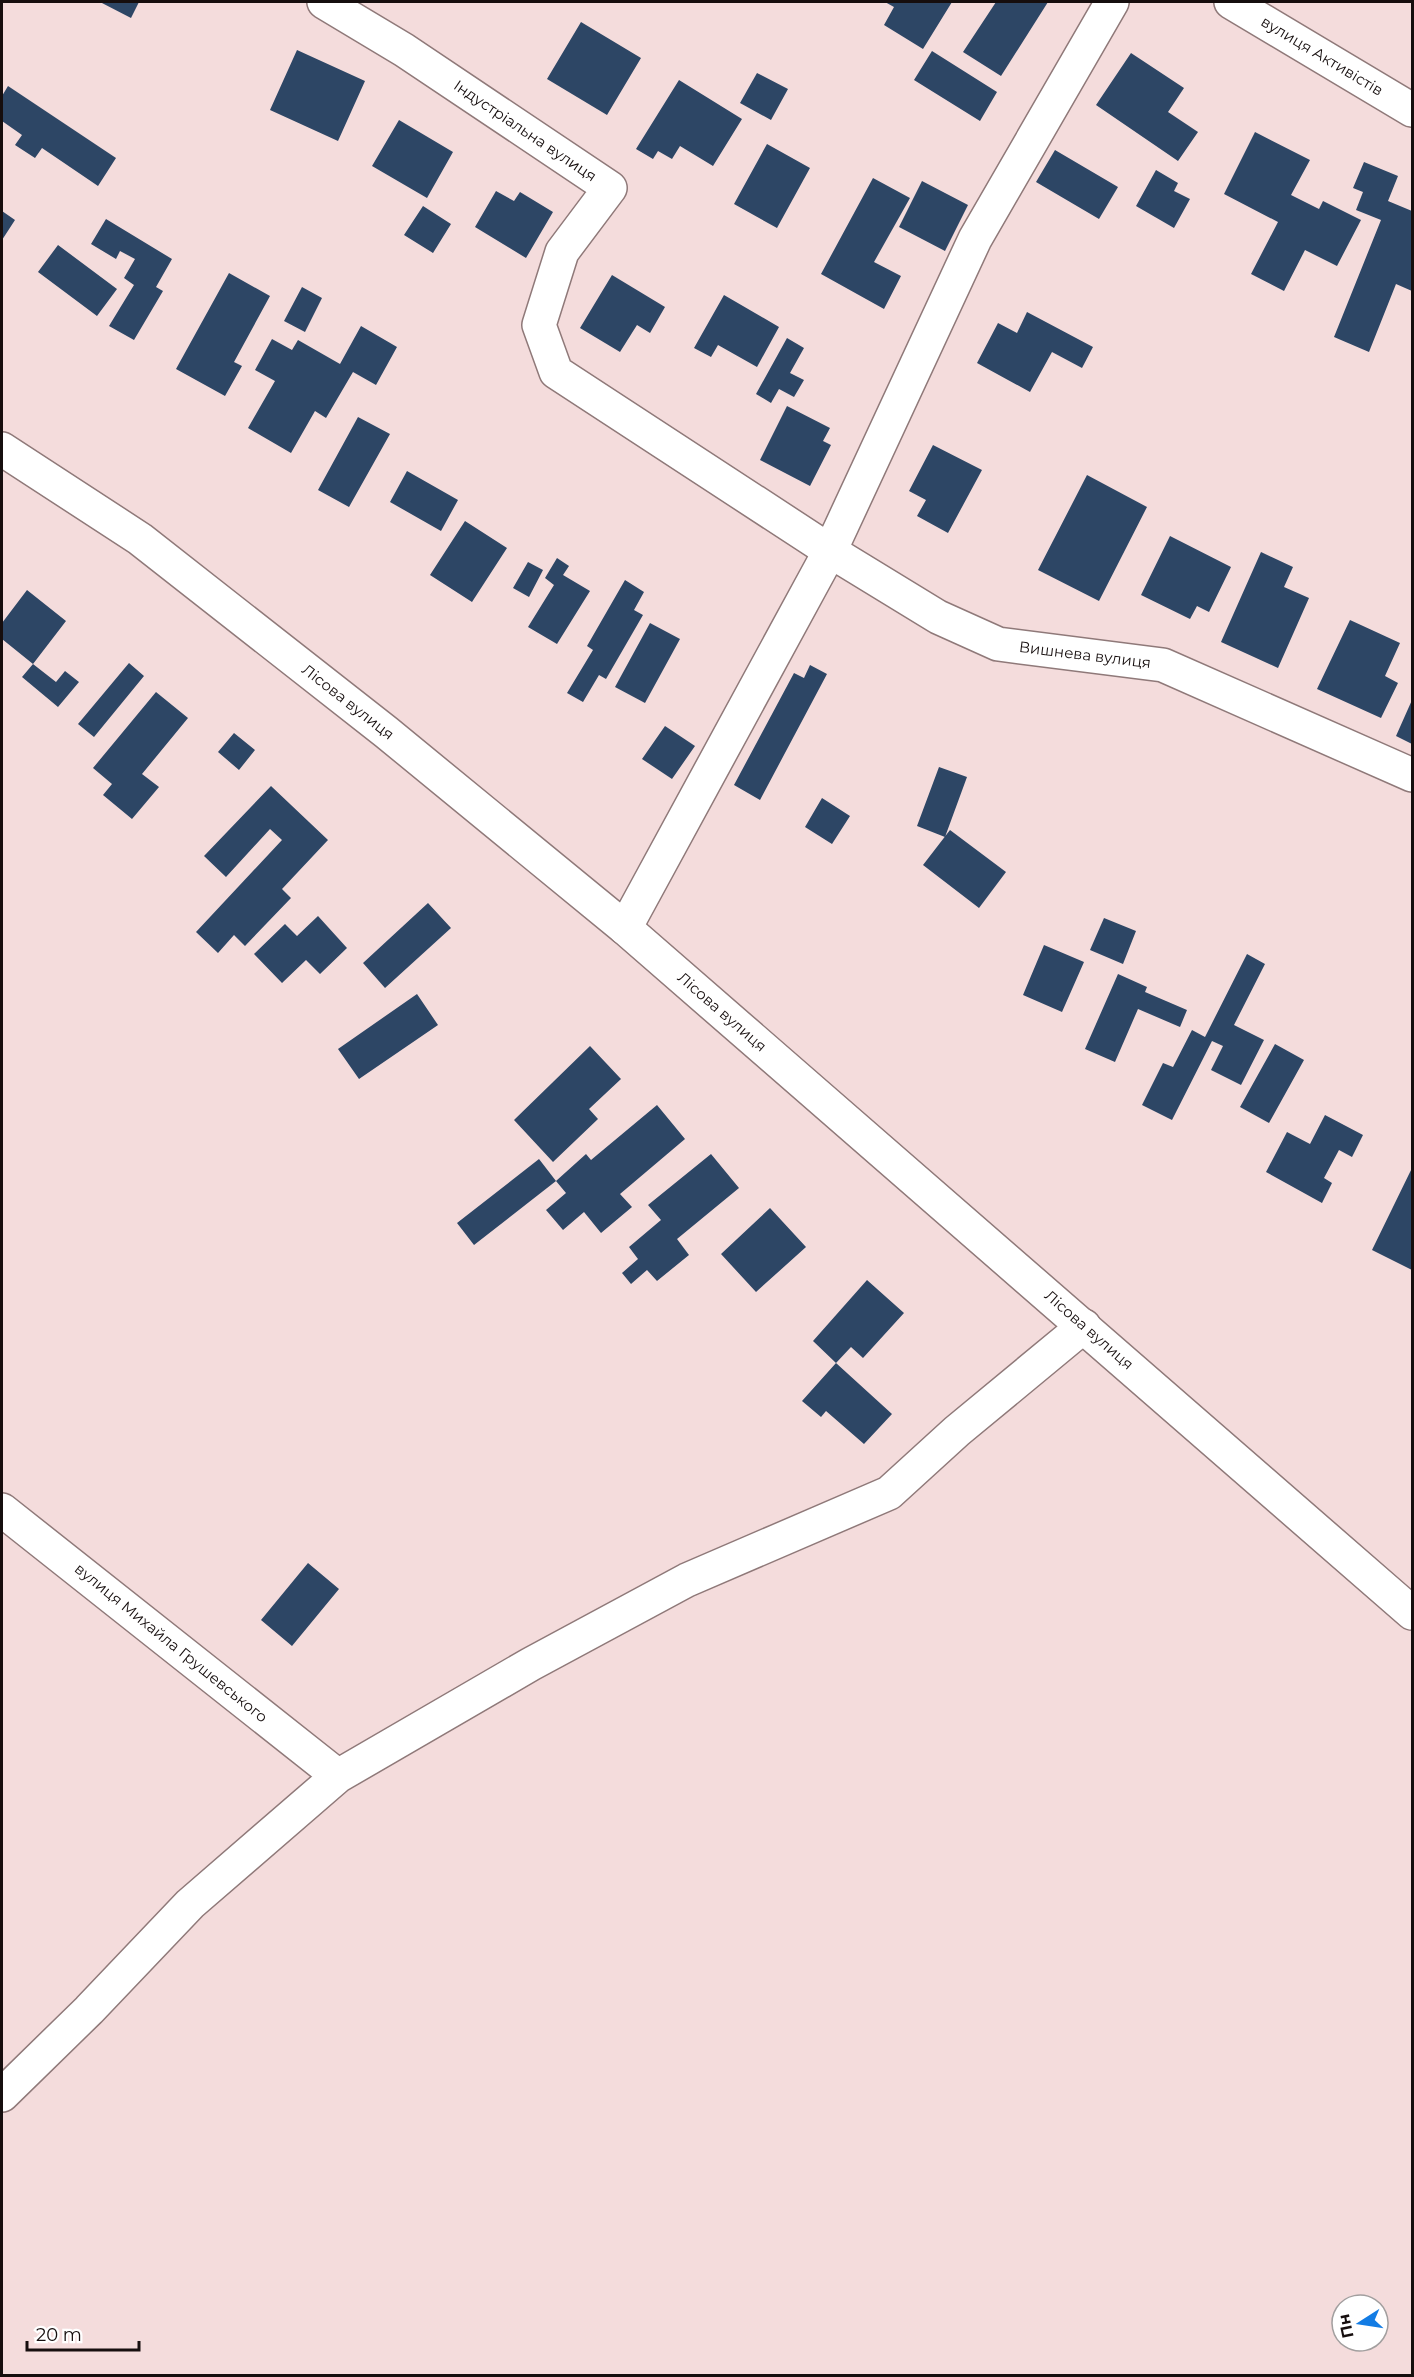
<svg xmlns="http://www.w3.org/2000/svg" width="1414" height="2377" viewBox="0 0 1414 2377" font-family="Montserrat,sans-serif">
	<style>
		.building { fill: #2d4665 }
		.lines { fill: none; stroke-linecap: round; stroke-linejoin: round }
		.minor-casing { stroke: #8f7979; stroke-width: 36 }
		.tertiary-casing { stroke: #8f7979; stroke-width: 36 }
		.minor { stroke: #fff; stroke-width: 33 }
		.tertiary { stroke: #fff; stroke-width: 33 }
		.labels { text-anchor: middle; stroke-width: 6; stroke-linejoin: round; paint-order: stroke }
		.street-label { font-size: 15px; fill: #160e0e; stroke: #fff }
	</style>
	<rect width="100%" height="100%" fill="#f4dcdc"/>
	<path class="building" d="M100,2H139L131,18Z
		M885,2H952L923,49L884,25L894,7Z
		M996,2H1048L1001,76L963,52Z
		M581,22L641,58L607,115L547,79Z
		M297,50L365,81L338,141L270,110Z
		M932,51L997,92L980,121L914,80Z
		M1131,53L1184,88L1168,112L1198,132L1178,161L1096,105Z
		M757,73L788,89L771,120L740,103Z
		M679,80L742,119L713,166L680,146L672,159L658,151L653,159L636,149Z
		M8,86L116,158L98,186L42,148L35,158L15,145L22,135L2,121V96Z
		M399,120L453,152L427,198L372,166Z
		M1255,132L1310,160L1291,195L1319,209L1323,201L1361,220L1337,266L1305,250L1284,291L1251,274L1278,222L1224,194Z
		M767,144L810,168L777,228L734,204Z
		M1055,150L1118,187L1099,219L1036,182Z
		M1364,162L1398,176L1388,201L1412,211V291L1396,284L1369,352L1334,337L1381,220L1356,210L1363,192L1353,188Z
		M1156,170L1178,183L1174,191L1190,199L1174,228L1136,206Z
		M873,178L910,198L874,262L901,276L884,309L821,274Z
		M922,181L968,205L945,251L899,227Z
		M496,191L514,201L520,192L553,212L526,258L475,227Z
		M423,206L451,224L433,253L404,235Z
		M2,211L15,220L2,240Z
		M106,219L172,259L156,287L163,291L134,340L109,326L134,285L124,278L135,259L120,251L116,259L91,244Z
		M58,245L117,289L97,316L38,272Z
		M229,273L270,296L234,362L242,366L225,396L176,369Z
		M612,275L665,307L650,333L637,325L620,352L580,328Z
		M302,287L322,298L305,332L284,321Z
		M724,295L779,327L757,367L718,345L711,357L694,348Z
		M1027,312L1093,347L1082,368L1052,352L1030,392L977,363L998,323L1017,333Z
		M361,326L397,347L376,385L353,372L326,418L315,411L291,453L248,428L275,381L255,370L272,339L292,350L298,340L340,364Z
		M787,338L804,348L790,373L804,380L794,397L779,389L771,403L756,394Z
		M787,406L830,428L823,441L831,445L810,486L760,460Z
		M358,417L390,434L349,507L318,490Z
		M933,445L982,470L948,533L917,516L926,500L909,491Z
		M407,471L458,500L441,531L390,502Z
		M1087,475L1147,507L1099,601L1038,570Z
		M465,521L507,548L472,602L430,575Z
		M1170,536L1231,567L1209,612L1197,606L1190,619L1141,595Z
		M1261,552L1293,567L1284,587L1309,598L1278,668L1221,642Z
		M557,558L569,566L563,575L590,591L557,644L528,627L554,585L545,578Z
		M528,562L543,570L529,597L513,588Z
		M625,580L644,592L634,610L643,615L606,679L599,675L583,702L567,693L593,650L587,646Z
		M27,590L66,621L33,664L2,639V623Z
		M1350,620L1400,643L1385,676L1398,683L1381,718L1317,689Z
		M650,623L680,639L645,703L615,687Z
		M129,663L144,676L94,737L78,724Z
		M33,664L56,682L65,671L79,682L58,707L22,677Z
		M810,665L827,674L760,800L734,785L794,673L804,678Z
		M156,692L188,718L142,774L159,787L132,819L103,795L112,784L93,768Z
		M1412,700V744L1396,736Z
		M665,726L695,746L672,779L642,759Z
		M234,733L255,750L239,770L218,752Z
		M939,767L967,777L945,837L917,826Z
		M271,786L328,840L282,889L291,898L245,946L234,935L218,953L196,932L282,840L270,829L226,877L204,856Z
		M822,798L850,816L832,844L805,827Z
		M950,830L1006,872L979,908L923,865Z
		M428,903L451,928L385,988L363,963Z
		M318,916L347,948L320,974L306,960L282,983L254,954L285,924L297,936Z
		M1104,918L1136,931L1123,964L1090,950Z
		M1044,945L1084,962L1062,1012L1023,995Z
		M1247,954L1265,964L1234,1025L1264,1040L1241,1085L1211,1070L1223,1046L1212,1041L1172,1120L1142,1105L1163,1063L1173,1067L1192,1030L1205,1037Z
		M1118,974L1147,987L1145,992L1187,1010L1180,1027L1138,1009L1115,1062L1085,1049Z
		M417,994L438,1025L359,1079L338,1049Z
		M1275,1044L1304,1060L1269,1123L1240,1107Z
		M590,1046L621,1079L589,1109L598,1119L553,1162L514,1120Z
		M657,1105L685,1139L620,1194L632,1207L601,1233L584,1212L563,1230L546,1210L566,1193L556,1181L586,1154L591,1160Z
		M1325,1115L1363,1135L1352,1157L1339,1150L1324,1178L1332,1183L1322,1203L1266,1172L1287,1132L1310,1144Z
		M711,1154L739,1188L677,1239L689,1255L657,1281L647,1270L631,1284L622,1273L638,1259L629,1247L661,1220L648,1205Z
		M539,1159L556,1181L474,1245L457,1223Z
		M1412,1168V1270L1372,1250Z
		M770,1208L806,1247L756,1292L721,1254Z
		M867,1280L904,1313L863,1358L851,1347L836,1363L813,1341Z
		M836,1363L892,1414L864,1444L826,1411L821,1417L802,1401Z
		M308,1563L339,1589L292,1646L261,1620Z"/>
	<g class="lines">
		<g class="minor-casing">
			<path id="minor" d="M324,2L404,50L610,188L562,252L539,325L556,372L830,551L938,617L998,644L1163,665L1412,775
				M1231,2L1412,110
				M625,928L830,551L975,239L1112,2
				M2,1510L338,1776
				M2,2095L89,2010L190,1904L338,1776L531,1664L687,1580L889,1493L957,1431L1084,1326"/>
		</g>
		<g class="tertiary-casing">
			<path id="tertiary" d="M2,449L140,539L386,732L625,928L1412,1613"/>
		</g>
		<use href="#minor" class="minor"/>
		<use href="#tertiary" class="tertiary"/>
	</g>
	<g class="labels">
		<g class="street-label">
			<text transform="translate(1322 56) rotate(31)" y="5">вулиця Активістів</text>
			<text transform="translate(525 131) rotate(34)" y="5">Індустріальна вулиця</text>
			<text transform="translate(1085 655) rotate(7)" y="5">Вишнева вулиця</text>
			<text transform="translate(348 702) rotate(38)" y="5">Лісова вулиця</text>
			<text transform="translate(722 1012) rotate(41)" y="5">Лісова вулиця</text>
			<text transform="translate(1089 1330) rotate(41)" y="5">Лісова вулиця</text>
			<text transform="translate(171 1643) rotate(39)" y="5">вулиця Михайла Грушевського</text>
		</g>
	</g>
	<rect width="1414" height="2377" fill="none" stroke="#160e0e" stroke-width="6"/>
	<g transform="translate(1360 2323) rotate(258)"><circle r="28" fill="#ffffff" stroke="#a29f9f" stroke-width="1.5"/>
	<path d="M0-4.5L10 22L0 15L-10 22Z" fill="#137ce4"/>
	<text y="-9" font-size="16" font-weight="bold" text-anchor="middle" fill="#160e0e">Пн</text>
	</g>
	<path d="M27 2341v9h112v-9" fill="none" stroke="#160e0e" stroke-width="3"/>
	<text x="36" y="2341" font-size="18" fill="#160e0e" stroke="#ffffff" stroke-width="4.5" paint-order="stroke">20 m</text>
</svg>
